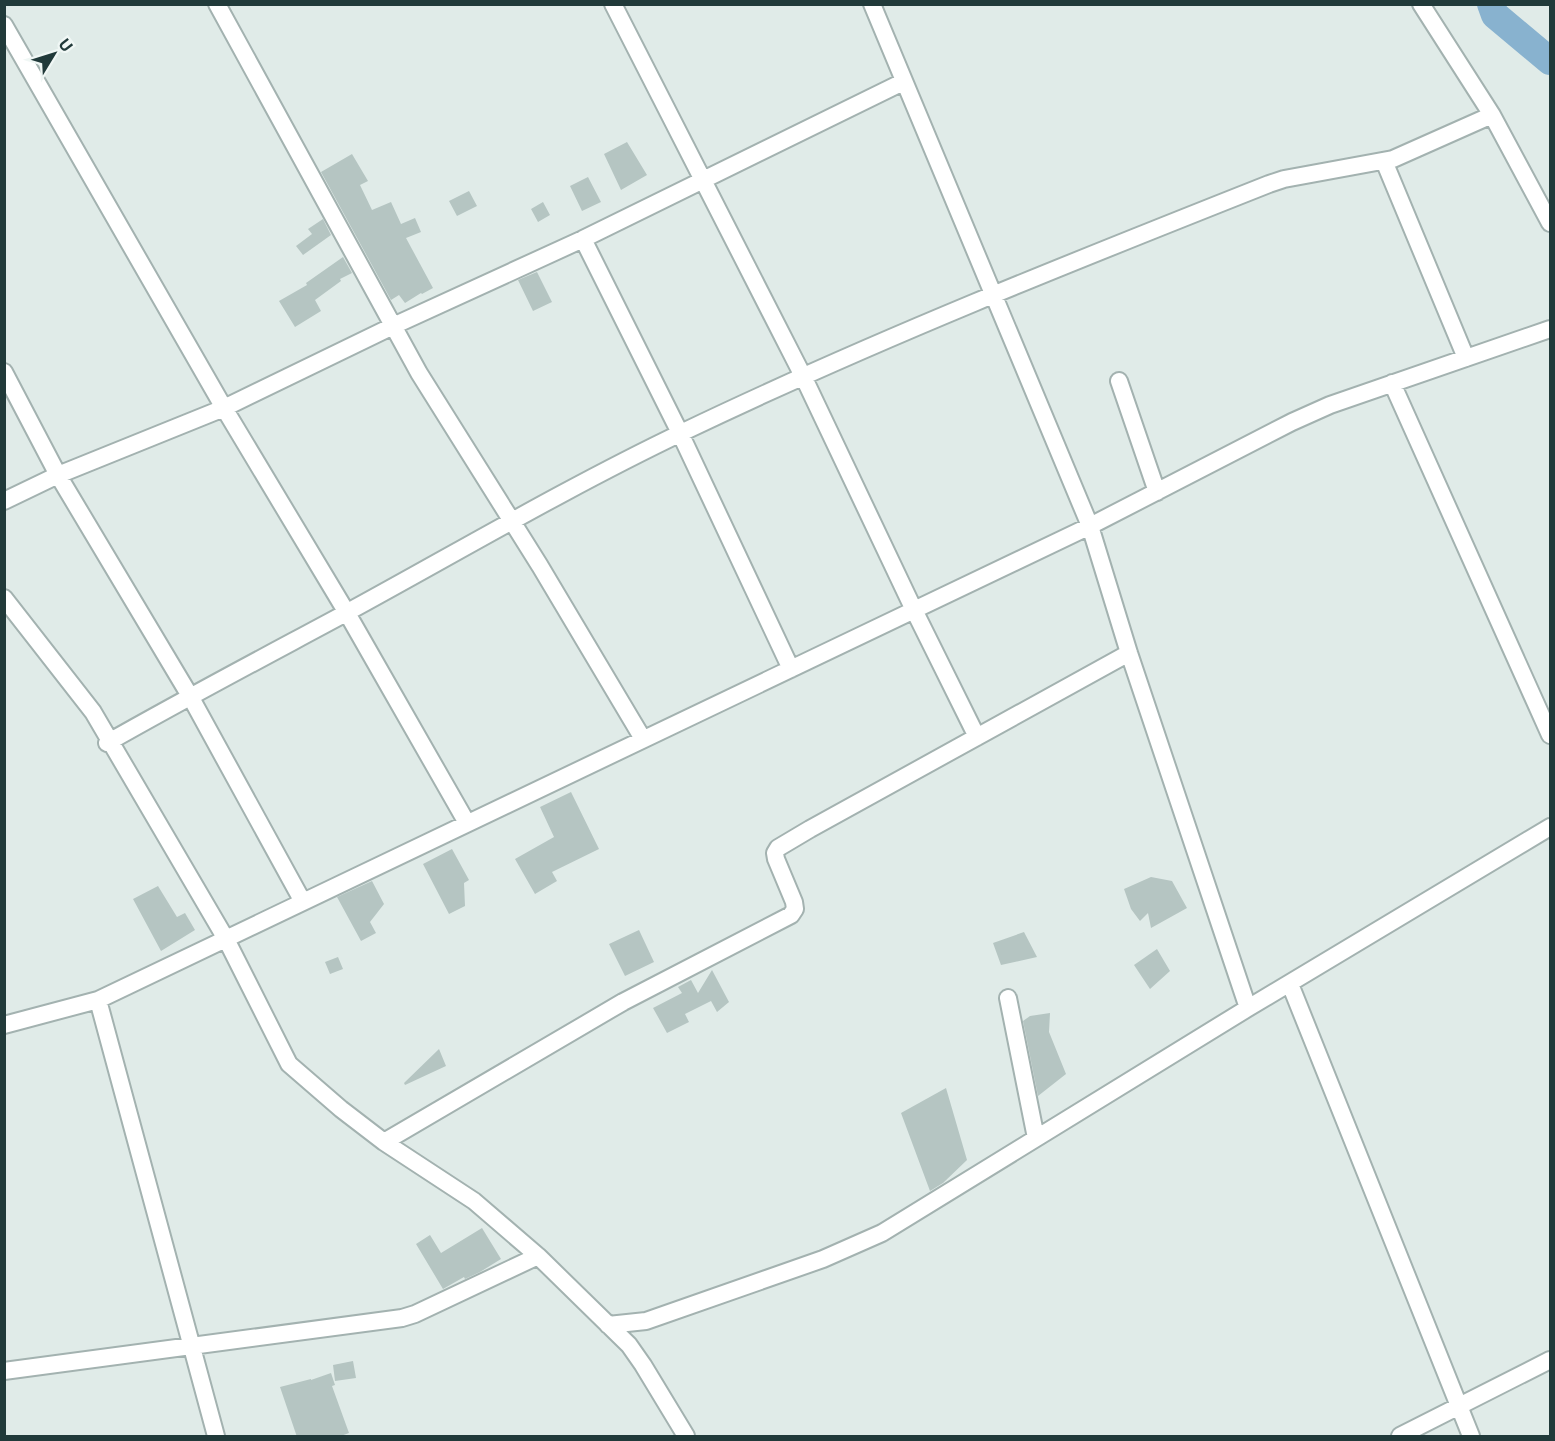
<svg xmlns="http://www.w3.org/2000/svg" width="1555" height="1441" viewBox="0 0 1555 1441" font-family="'Public Sans',sans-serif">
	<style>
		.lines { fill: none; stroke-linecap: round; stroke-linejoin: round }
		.river { stroke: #88b2cf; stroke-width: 28 }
		.building { fill: #b5c5c2 }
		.minor-casing { stroke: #a3b2b0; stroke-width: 20 }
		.minor { stroke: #fff; stroke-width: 16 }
	</style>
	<rect width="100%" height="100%" fill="#e0ebe8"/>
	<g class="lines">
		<path class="river" d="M1491,4L1495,15L1550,61"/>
	</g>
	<path class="building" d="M627,142L647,175L621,190L604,154Z
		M352,154L368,181L360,185L372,210L391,202L401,224L415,218L421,232L406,238L433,288L422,294L421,293L405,303L399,295L391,300L321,172Z
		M588,177L601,202L582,211L570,186Z
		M469,191L477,206L457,216L449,201Z
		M543,202L550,215L538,222L531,209Z
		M323,219L331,235L303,255L296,246L312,234L308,229Z
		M343,257L352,273L340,279L341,281L315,300L321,311L295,327L279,301L307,285L306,283Z
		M537,272L552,302L533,311L518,280Z
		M571,792L599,849L552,872L557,881L535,894L515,859L554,837L540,807Z
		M452,849L469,880L464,883L465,906L449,914L423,864Z
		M1151,877L1172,881L1187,908L1151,928L1148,913L1140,921L1131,909L1124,889Z
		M372,881L384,904L370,922L376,933L361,941L337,897Z
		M158,886L177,917L185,913L195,930L161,951L133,899Z
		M639,930L654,962L625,976L609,944Z
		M1024,932L1037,957L1001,965L993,943Z
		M1157,949L1170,971L1150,989L1134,965Z
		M338,957L343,969L330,974L325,962Z
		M712,970L729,1002L717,1012L711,1001L685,1014L689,1022L667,1033L653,1008L682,993L678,987L691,980L698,993Z
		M1050,1013L1049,1032L1066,1074L1038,1096L1023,1021L1030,1016Z
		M439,1049L446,1066L405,1085L404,1083Z
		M946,1088L967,1160L943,1183L930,1191L901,1113Z
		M482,1228L501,1259L480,1272L465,1279L464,1277L443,1289L416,1244L430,1235L441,1253Z
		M353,1361L356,1378L335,1381L333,1365Z
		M331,1373L335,1385L332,1386L349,1433L338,1437H297L280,1387L311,1379V1380Z"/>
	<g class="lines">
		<g class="minor-casing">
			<path id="minor" d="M217,4L419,373L540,566L643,739
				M613,4L803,376L914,610L977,737
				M872,4L1090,526L1129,653L1248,1008
				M1421,4L1492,115L1550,223
				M4,25L224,408L347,613L467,823
				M1384,161L1466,358
				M583,239L680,433L791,669
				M4,372L58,475L190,696L303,902
				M1119,381L1157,492
				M1392,383L1550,735
				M4,501L58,475L224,408L393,326L583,239L903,82
				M4,598L93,712L226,939L289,1064L341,1109L384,1142L474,1201L538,1256L629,1345L643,1365L686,1436
				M107,743C186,698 266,656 346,613C458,552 568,487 683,432C875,340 1072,262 1269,184L1284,179L1393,159L1492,115
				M1290,984L1471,1436
				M1008,998L1036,1138
				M98,1000L216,1436
				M4,1025L98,1000L1090,526L1292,422L1330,405L1550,329
				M384,1142L623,1002L791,915L795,909L794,902L776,859L775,853L778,848L810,829L1129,653
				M608,1325L646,1321L823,1259L882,1233L1248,1008L1550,827
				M4,1371L402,1318L415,1314L538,1256
				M1400,1436L1550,1360"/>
		</g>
		<use href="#minor" class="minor"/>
	</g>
	<rect width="1555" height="1441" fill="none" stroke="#213a3a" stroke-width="12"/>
	<g transform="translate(54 54) rotate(52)" stroke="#f0f7f5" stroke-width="4.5" paint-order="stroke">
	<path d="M0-4.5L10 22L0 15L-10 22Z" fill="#213a3a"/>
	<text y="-9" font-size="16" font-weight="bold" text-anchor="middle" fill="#213a3a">U</text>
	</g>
</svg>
